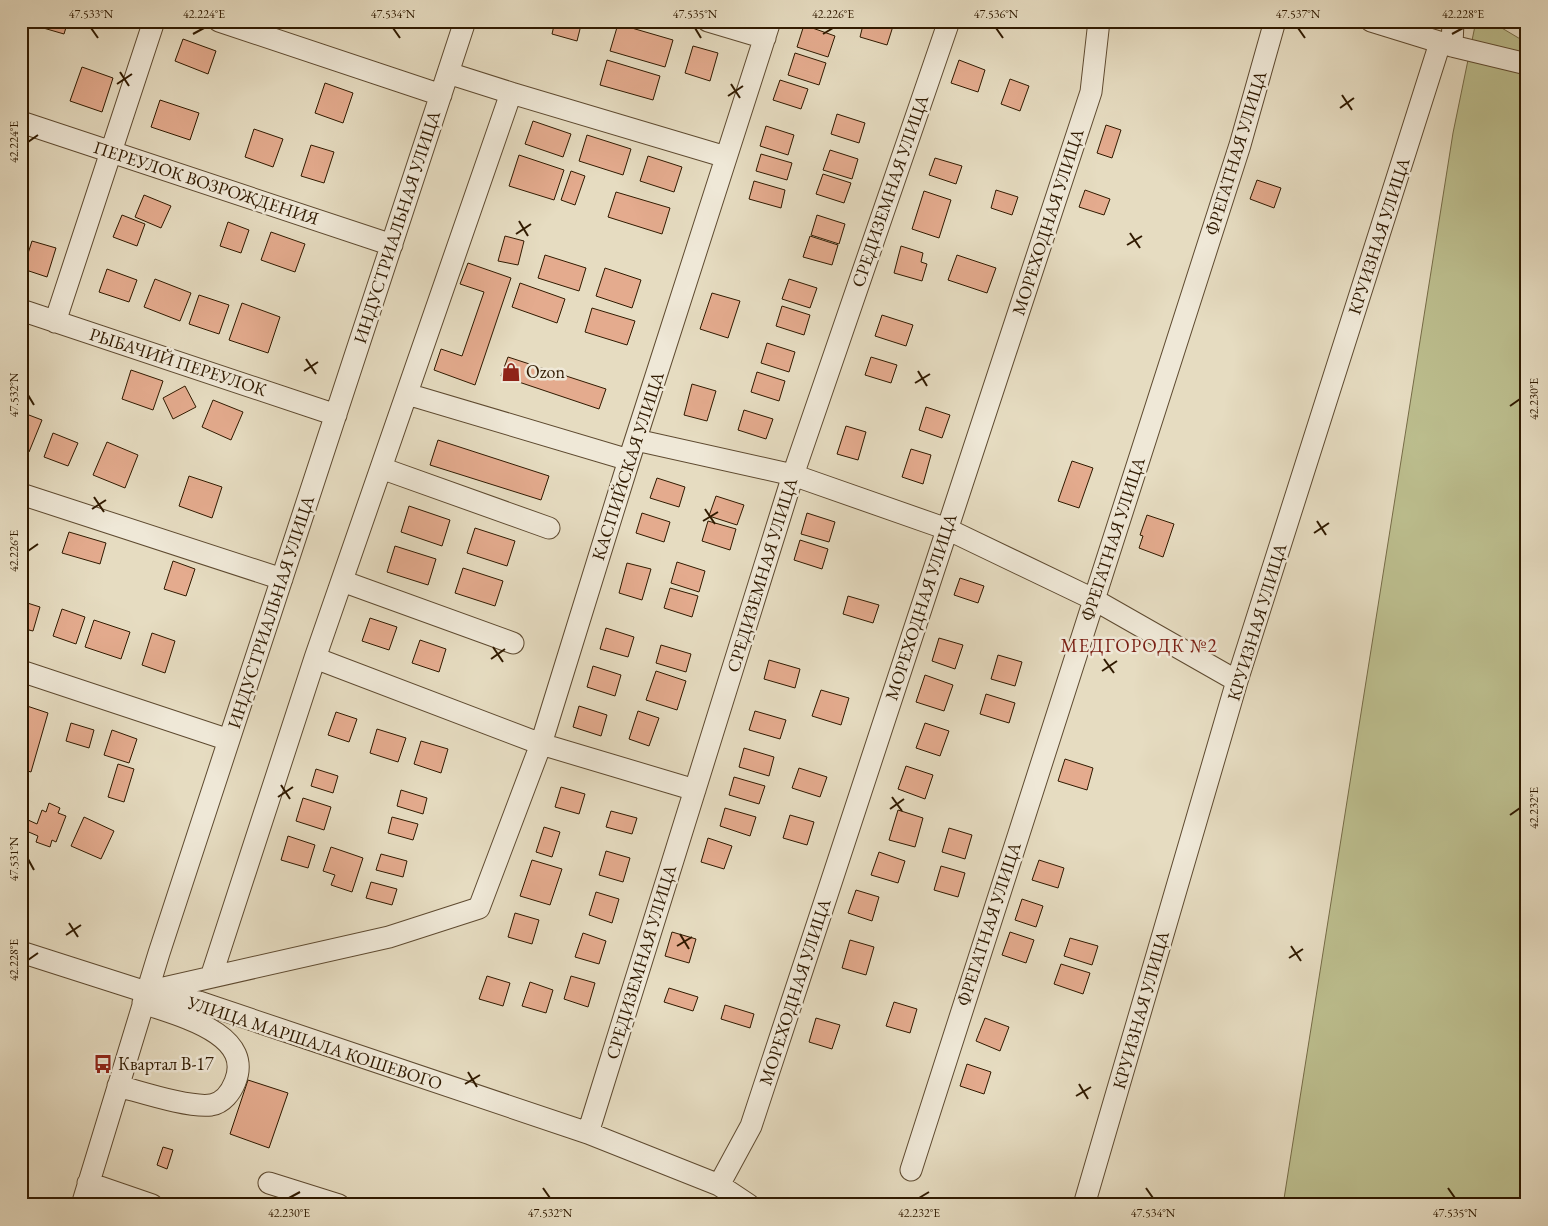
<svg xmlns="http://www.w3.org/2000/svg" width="1548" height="1226" viewBox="0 0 1548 1226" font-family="'EB Garamond',serif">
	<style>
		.green { fill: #bcbe8e; stroke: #766c47 }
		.building { fill: #e4ab8e; stroke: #301a00 }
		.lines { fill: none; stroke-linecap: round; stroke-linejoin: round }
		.minor-casing { stroke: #5e4a30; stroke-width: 23 }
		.minor { stroke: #efe8d7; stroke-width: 21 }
		.ticks { fill: none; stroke: #301a00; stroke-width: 2 }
		.labels { text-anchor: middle; stroke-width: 5; stroke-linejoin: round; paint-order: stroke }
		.street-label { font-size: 18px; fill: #301a00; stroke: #efe8d7 }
		.poi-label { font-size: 18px; fill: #301a00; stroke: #efe8d7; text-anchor: start }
		.neighbourhood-label { font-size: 19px; letter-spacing: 1px; fill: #7a1f14; stroke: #efe8d7 }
		.neatline { fill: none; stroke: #301a00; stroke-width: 2 }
		.ticks-label { font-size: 12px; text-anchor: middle; fill: #301a00 }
	</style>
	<rect width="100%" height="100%" fill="#e6dcc1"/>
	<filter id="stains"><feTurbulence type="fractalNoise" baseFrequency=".004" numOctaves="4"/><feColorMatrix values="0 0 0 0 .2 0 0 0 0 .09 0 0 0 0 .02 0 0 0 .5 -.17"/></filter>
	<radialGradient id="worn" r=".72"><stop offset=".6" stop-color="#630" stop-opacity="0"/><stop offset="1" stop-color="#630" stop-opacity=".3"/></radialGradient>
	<path class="green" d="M1476,21H1490L1527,43V1205H1283L1453,133Z"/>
	<path class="building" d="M35,21H68L64,34L33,25Z
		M555,21H582L577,41L552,34Z
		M864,21L894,23L887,45L860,37Z
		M618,24L673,40L665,67L610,51Z
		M804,25L835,36L828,57L797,47Z
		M183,39L216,51L208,74L175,61Z
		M693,46L718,53L710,81L685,73Z
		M795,53L826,63L819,85L788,75Z
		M607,60L660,76L653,100L600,85Z
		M959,60L985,70L978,92L951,83Z
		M82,67L113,78L102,112L70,101Z
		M1010,79L1029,86L1020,111L1001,104Z
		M780,80L808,89L801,109L773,100Z
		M325,83L353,93L343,123L315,113Z
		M160,100L199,113L190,140L151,127Z
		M837,114L865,123L859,143L831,134Z
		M533,121L571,134L563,157L525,144Z
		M1106,125L1121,130L1112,158L1097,153Z
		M766,126L794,135L788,155L760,146Z
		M254,129L283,139L273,167L245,157Z
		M587,135L631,149L623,175L579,161Z
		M311,145L334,152L324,183L301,176Z
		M830,150L858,159L852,179L823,170Z
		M761,154L792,163L787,180L756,171Z
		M519,155L564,170L554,200L509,186Z
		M648,156L682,167L674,192L640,181Z
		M935,158L962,166L956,184L929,175Z
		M571,171L585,176L575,205L561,200Z
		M823,174L851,183L844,203L816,194Z
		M1257,180L1281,188L1274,208L1250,199Z
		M754,181L785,190L781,208L749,199Z
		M996,190L1018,197L1012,215L991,208Z
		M1085,190L1110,199L1104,215L1079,207Z
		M924,191L951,200L939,238L912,229Z
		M616,192L670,208L662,234L608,217Z
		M144,195L171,206L161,228L135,217Z
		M122,215L145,224L137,246L113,237Z
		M817,215L845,224L839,244L811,235Z
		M228,222L249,230L241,253L220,246Z
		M271,232L305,244L295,272L261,260Z
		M505,236L524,241L518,265L498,261Z
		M810,236L838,245L832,265L803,257Z
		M32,241L56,248L47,277L23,269Z
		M901,246L923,253L921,262L927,264L922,281L894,273Z
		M545,255L586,268L579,291L538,278Z
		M957,255L996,268L987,293L948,280Z
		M468,263L511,278L475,385L434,370L441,349L462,356L484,292L460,284Z
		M605,268L641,280L632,308L596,296Z
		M107,269L137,280L129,302L99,292Z
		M155,279L191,293L180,321L144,307Z
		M789,279L817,288L810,308L782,299Z
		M520,283L565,299L557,323L512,307Z
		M712,293L740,301L728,338L700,329Z
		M199,295L229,305L219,334L189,324Z
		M242,303L280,317L268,353L229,340Z
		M782,306L810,315L804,335L776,326Z
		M592,308L635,321L627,345L585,332Z
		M882,315L913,325L906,346L875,336Z
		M767,343L795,352L789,372L761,363Z
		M508,357L606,389L599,409L501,376Z
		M871,357L897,365L891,383L865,375Z
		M131,370L163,381L153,410L122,399Z
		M757,372L785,381L779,401L751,392Z
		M692,384L716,391L707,421L684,415Z
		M185,386L196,407L173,419L163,398Z
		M213,400L243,412L231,440L202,427Z
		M926,407L950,415L942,438L919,430Z
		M744,410L773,419L766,439L738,430Z
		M21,412L42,420L29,452L21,450Z
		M846,426L866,432L858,460L837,454Z
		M53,433L78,443L68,466L44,457Z
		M438,440L549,476L541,500L430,465Z
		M107,442L138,455L125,488L93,475Z
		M911,449L931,455L923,484L902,477Z
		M1072,461L1093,468L1079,508L1058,501Z
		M189,476L222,487L212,518L179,506Z
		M657,478L685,487L679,507L650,498Z
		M716,496L744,505L737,525L709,516Z
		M409,506L450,520L442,546L401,532Z
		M642,513L670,522L664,542L636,533Z
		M807,513L835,522L829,542L801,534Z
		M1147,515L1174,524L1163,557L1139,548L1143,536L1140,535Z
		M708,521L736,529L730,550L702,541Z
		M475,528L515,541L507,566L467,553Z
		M69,532L106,543L100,564L62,553Z
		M800,540L828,549L822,569L794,560Z
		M395,546L436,559L428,585L387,572Z
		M173,561L195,569L186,596L164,589Z
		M677,562L705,571L699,592L671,583Z
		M627,563L651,569L642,600L619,593Z
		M463,568L503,581L495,606L455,593Z
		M960,578L984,586L978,603L954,595Z
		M670,588L698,596L692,617L664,608Z
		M848,596L879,605L873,623L843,614Z
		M21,601L40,607L33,631L21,628Z
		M62,609L85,617L76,644L53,636Z
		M370,618L397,627L389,650L362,641Z
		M94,620L130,632L121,659L85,647Z
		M606,628L634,637L628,657L600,649Z
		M152,633L175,641L165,673L142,665Z
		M939,638L963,645L955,669L932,661Z
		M420,640L446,649L439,672L412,663Z
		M661,645L691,654L686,672L656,663Z
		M998,655L1022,662L1015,686L991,679Z
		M769,660L800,669L795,688L764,679Z
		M593,666L621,675L615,696L587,687Z
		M656,671L686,681L677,710L646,700Z
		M925,675L953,685L944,711L916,702Z
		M821,690L849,698L841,725L812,716Z
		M986,694L1015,703L1009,723L980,714Z
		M21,704L48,713L31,772L21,769V737L25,731L21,729Z
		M579,706L607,715L601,736L573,727Z
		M638,711L659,718L649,746L629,739Z
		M755,711L786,720L780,739L749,730Z
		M336,712L357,719L349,742L328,735Z
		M71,723L94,730L89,748L66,741Z
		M925,723L949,731L940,756L916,748Z
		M377,729L406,738L398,762L370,753Z
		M112,730L137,739L129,763L104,755Z
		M421,741L448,749L441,773L414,764Z
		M744,748L774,757L769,776L739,767Z
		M1065,759L1093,768L1087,790L1058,781Z
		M118,764L134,769L124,802L108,797Z
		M906,766L933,775L925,799L898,789Z
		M799,768L827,777L820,797L792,788Z
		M316,769L338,776L333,793L311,786Z
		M734,777L765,786L759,804L729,795Z
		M561,787L585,794L579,814L555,807Z
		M401,790L427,798L423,814L397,806Z
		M303,798L331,807L324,830L296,821Z
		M49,803L60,808L58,813L66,816L56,842L52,840L50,847L36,842L38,836L24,830L28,820L37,824L42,810L46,812Z
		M725,808L756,817L750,836L720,826Z
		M898,810L923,818L915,847L889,840Z
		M611,811L637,818L632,834L606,827Z
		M790,815L814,822L807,845L783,838Z
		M84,817L114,831L101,859L71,846Z
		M392,817L418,824L413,840L388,833Z
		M544,827L560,832L552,857L536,852Z
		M949,828L972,835L965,859L942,852Z
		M288,836L315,845L308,868L281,860Z
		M708,838L732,846L724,869L701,862Z
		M331,847L363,858L352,892L331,885L335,875L323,871Z
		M606,851L630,858L623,882L599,875Z
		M879,852L905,861L898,883L871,875Z
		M381,854L407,861L403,877L376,870Z
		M532,860L562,869L550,905L520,896Z
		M1039,860L1064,868L1058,888L1032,880Z
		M941,866L965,873L958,897L934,890Z
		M371,882L397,889L392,905L366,898Z
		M856,890L879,897L872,921L848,913Z
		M596,892L619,899L612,923L589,915Z
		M1022,899L1043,906L1036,927L1015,920Z
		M515,913L539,920L532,944L508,937Z
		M672,932L696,939L689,963L665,956Z
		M1010,932L1034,940L1026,963L1002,955Z
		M583,933L606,941L599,964L575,957Z
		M1070,938L1098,946L1092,965L1064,956Z
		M850,940L874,947L866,975L842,968Z
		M1061,964L1090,973L1083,994L1054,984Z
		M487,976L510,983L503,1006L479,999Z
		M571,976L595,983L588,1007L564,999Z
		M530,982L553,990L546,1013L522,1006Z
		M669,988L698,997L693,1011L664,1002Z
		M894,1002L917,1009L910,1033L886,1026Z
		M725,1005L754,1014L750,1028L721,1019Z
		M816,1018L840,1025L832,1049L809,1042Z
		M985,1018L1009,1027L1000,1051L976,1041Z
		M967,1064L991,1072L984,1094L960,1086Z
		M248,1080L288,1093L269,1148L230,1134Z
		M163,1147L173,1150L167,1169L157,1165Z"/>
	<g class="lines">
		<g class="minor-casing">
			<path id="minor" d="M219,21L441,95
				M708,21L765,38
				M1371,21L1452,46L1527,64
				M1452,46L1453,21
				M511,93L726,157
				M21,122L392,245
				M21,310L336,415
				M55,322L154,21
				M407,394L629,460
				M636,440L793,475L947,529L1093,599L1237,681
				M381,468L549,528
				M21,494L282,579
				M342,581L513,643
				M315,658L511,93L448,73
				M21,671L229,740
				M21,952L146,992L199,1002L588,1133L719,1185L749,1205
				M211,977L315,658L541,744L695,790
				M146,992L389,937L479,908L541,744L629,460L770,21
				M118,1086C141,1092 189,1108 211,1105C223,1103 231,1092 235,1082C255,1033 176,1015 143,1003
				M588,1133L793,475L949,21
				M911,1170L1240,145L1275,21
				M88,1183L152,1205
				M269,1183L339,1205
				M719,1185L751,1126L1091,92L1099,21
				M82,1205L159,953L465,21
				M1084,1205L1237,681L1440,43"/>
		</g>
		<use href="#minor" class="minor"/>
	</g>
	<path class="ticks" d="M91,28L98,38M393,28L400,38M695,28L701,38M996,28L1003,38M1298,28L1305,38M193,34L204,28M823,34L833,28M1452,34L1463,28M120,72L129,86M117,84L132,74M731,84L740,98M1342,95L1352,110M728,96L743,86M1340,108L1354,98M28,142L38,135M519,221L528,236M1130,233L1140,248M516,234L531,224M1127,245L1142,236M306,359L316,374M304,371L318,362M918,371L927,386M915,383L930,374M28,395L34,405M1510,406L1520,399M94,497L104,512M92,509L106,500M705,509L715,524M703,521L718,512M1317,521L1326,535M1314,533L1329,523M28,551L38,544M493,647L503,662M491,659L505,649M1104,659L1114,673M1102,671L1117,661M281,785L290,799M278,797L293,787M892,797L902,811M890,809L904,799M1510,815L1520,808M28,859L34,870M69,923L78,937M680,934L689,949M66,935L81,925M677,946L692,937M1291,946L1301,961M1289,958L1303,949M28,960L38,953M468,1072L477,1087M465,1084L480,1075M1079,1084L1088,1099M1076,1096L1091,1087M543,1188L550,1198M1146,1188L1153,1198M1448,1188L1455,1198M289,1198L300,1192M919,1198L929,1192"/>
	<defs>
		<g id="shop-bare" transform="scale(1.5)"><path d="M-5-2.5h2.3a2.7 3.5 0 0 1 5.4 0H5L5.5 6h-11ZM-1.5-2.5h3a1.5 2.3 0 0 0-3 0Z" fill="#8f2418" stroke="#efe8d7" stroke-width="2.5" paint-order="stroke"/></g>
		<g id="bus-bare" transform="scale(1.5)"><path d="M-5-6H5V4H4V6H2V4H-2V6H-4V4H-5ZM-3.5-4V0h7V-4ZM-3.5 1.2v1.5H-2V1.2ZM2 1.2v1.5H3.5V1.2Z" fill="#8f2418" stroke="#efe8d7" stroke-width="2.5" paint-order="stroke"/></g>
	</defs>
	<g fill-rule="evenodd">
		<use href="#shop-bare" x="511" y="372"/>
		<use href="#bus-bare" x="103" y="1064"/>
	</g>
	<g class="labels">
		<g class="street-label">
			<text transform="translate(1236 153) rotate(-73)" y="6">ФРЕГАТНАЯ УЛИЦА</text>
			<text transform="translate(206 183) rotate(18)" y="6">ПЕРЕУЛОК ВОЗРОЖДЕНИЯ</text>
			<text transform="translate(890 191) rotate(-71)" y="6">СРЕДИЗЕМНАЯ УЛИЦА</text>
			<text transform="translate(1048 222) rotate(-72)" y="6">МОРЕХОДНАЯ УЛИЦА</text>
			<text transform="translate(397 227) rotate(-72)" y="6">ИНДУСТРИАЛЬНАЯ УЛИЦА</text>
			<text transform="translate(1379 236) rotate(-72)" y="6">КРУИЗНАЯ УЛИЦА</text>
			<text transform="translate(178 362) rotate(18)" y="6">РЫБАЧИЙ ПЕРЕУЛОК</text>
			<text transform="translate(628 466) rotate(-72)" y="6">КАСПИЙСКАЯ УЛИЦА</text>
			<text transform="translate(1113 539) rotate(-72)" y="6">ФРЕГАТНАЯ УЛИЦА</text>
			<text transform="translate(762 575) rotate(-73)" y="6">СРЕДИЗЕМНАЯ УЛИЦА</text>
			<text transform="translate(921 607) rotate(-72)" y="6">МОРЕХОДНАЯ УЛИЦА</text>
			<text transform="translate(271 612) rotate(-72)" y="6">ИНДУСТРИАЛЬНАЯ УЛИЦА</text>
			<text transform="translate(1257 622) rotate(-73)" y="6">КРУИЗНАЯ УЛИЦА</text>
			<text transform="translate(989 924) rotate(-72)" y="6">ФРЕГАТНАЯ УЛИЦА</text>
			<text transform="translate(641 962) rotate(-73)" y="6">СРЕДИЗЕМНАЯ УЛИЦА</text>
			<text transform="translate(795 992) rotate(-72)" y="6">МОРЕХОДНАЯ УЛИЦА</text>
			<text transform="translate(1141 1010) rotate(-74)" y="6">КРУИЗНАЯ УЛИЦА</text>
			<text transform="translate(315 1043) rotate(18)" y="6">УЛИЦА МАРШАЛА КОШЕВОГО</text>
		</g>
		<g class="poi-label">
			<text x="526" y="378">Ozon</text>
			<text x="118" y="1070">Квартал В-17</text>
		</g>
		<g class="neighbourhood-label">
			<text x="1139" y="652">МЕДГОРОДК №2</text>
		</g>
	</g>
	<rect width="1548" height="1226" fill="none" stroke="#e6dcc1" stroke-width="55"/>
	<rect x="28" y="28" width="1492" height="1170" class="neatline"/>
	<g class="ticks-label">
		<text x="91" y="18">47.533°N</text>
		<text x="204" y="18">42.224°E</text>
		<text x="393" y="18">47.534°N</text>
		<text x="695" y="18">47.535°N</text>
		<text x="833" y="18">42.226°E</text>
		<text x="996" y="18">47.536°N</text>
		<text x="1298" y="18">47.537°N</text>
		<text x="1463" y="18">42.228°E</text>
		<text transform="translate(14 142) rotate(-90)" y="4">42.224°E</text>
		<text transform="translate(14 395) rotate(-90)" y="4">47.532°N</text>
		<text transform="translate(1534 399) rotate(-90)" y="4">42.230°E</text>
		<text transform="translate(14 551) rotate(-90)" y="4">42.226°E</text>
		<text transform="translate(1534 808) rotate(-90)" y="4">42.232°E</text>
		<text transform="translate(14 859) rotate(-90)" y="4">47.531°N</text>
		<text transform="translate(14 960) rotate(-90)" y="4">42.228°E</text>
		<text x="289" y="1217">42.230°E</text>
		<text x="550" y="1217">47.532°N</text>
		<text x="919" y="1217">42.232°E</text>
		<text x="1153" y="1217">47.534°N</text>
		<text x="1455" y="1217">47.535°N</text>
	</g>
	<rect width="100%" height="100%" filter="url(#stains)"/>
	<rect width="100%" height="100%" fill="url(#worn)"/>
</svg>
